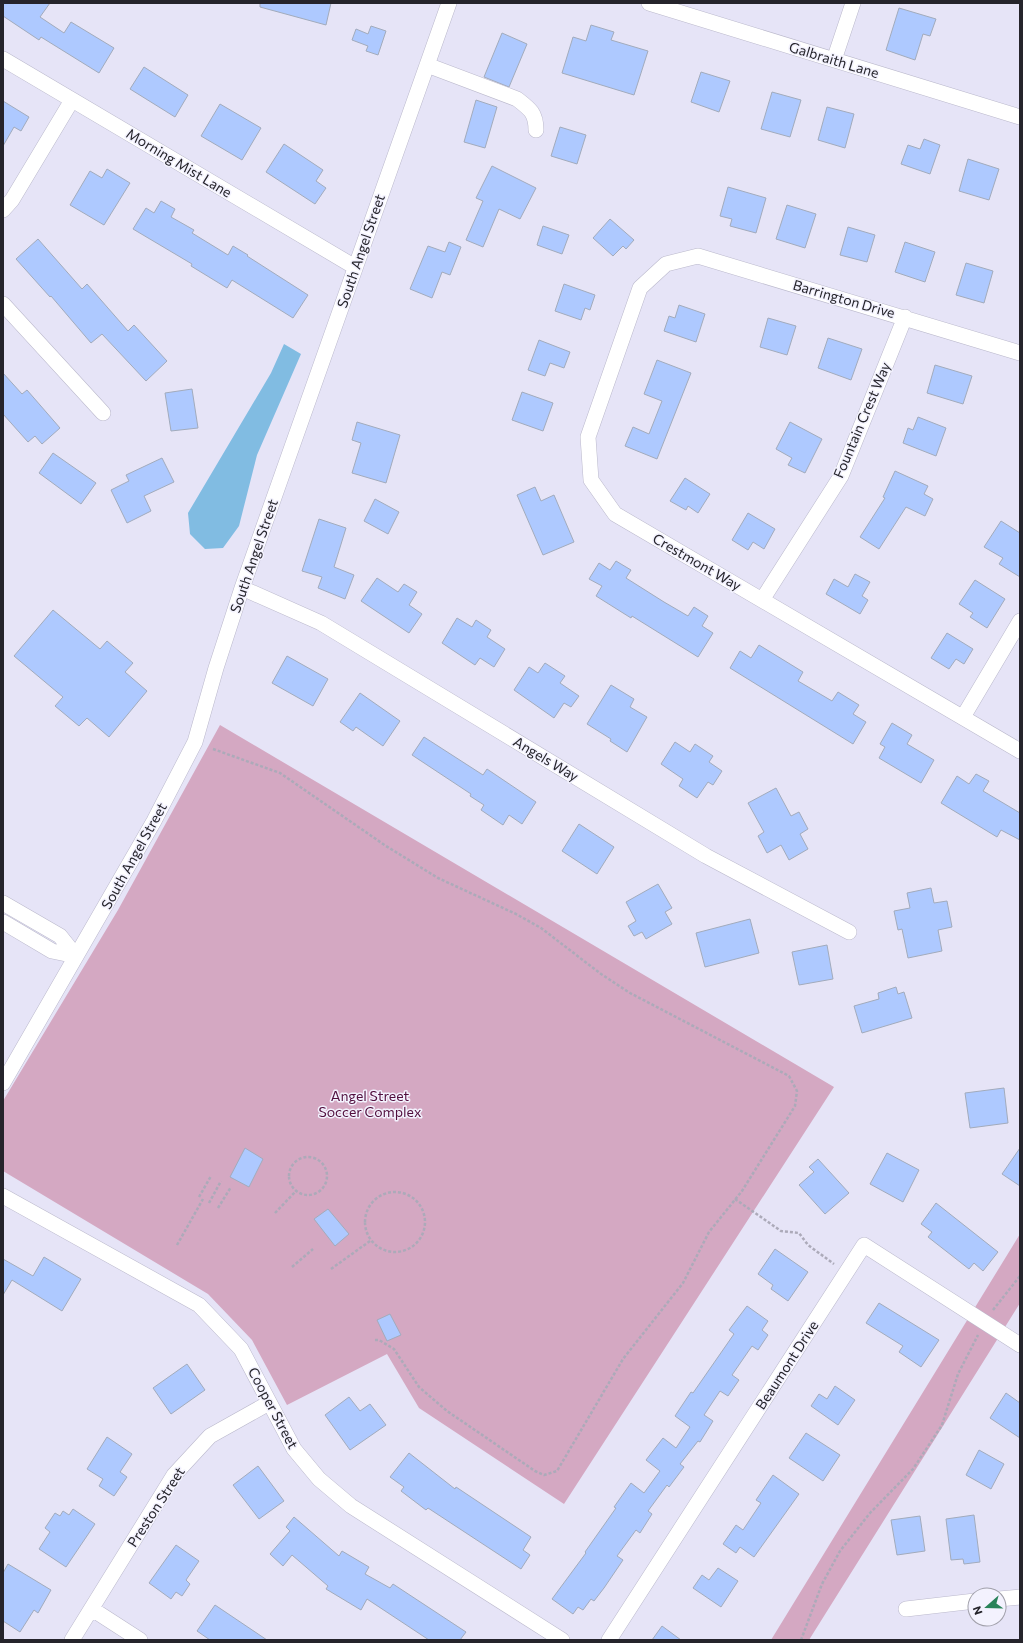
<svg xmlns="http://www.w3.org/2000/svg" width="1023" height="1643" viewBox="0 0 1023 1643" font-family="Commissioner,sans-serif">
	<style>
		.green { fill: #d4a8c2 }
		.water { fill: #81bce2 }
		.building { fill: #aec9ff; stroke: #a2abbc }
		.lines { fill: none; stroke-linecap: round; stroke-linejoin: round }
		.minor-casing { stroke: #bbb9cc; stroke-width: 16 }
		.path { stroke: #acaab9; stroke-width: 2.5; stroke-dasharray: 3 2; stroke-linecap: butt }
		.minor { stroke: #fff; stroke-width: 15 }
		.labels { text-anchor: middle; stroke-width: 3; stroke-linejoin: round; paint-order: stroke }
		.street-label { font-size: 14px; fill: #25242b; stroke: #f3f2fe }
		.park-label { font-size: 14px; fill: #510e3d; stroke: #f3f2fe }
	</style>
	<rect width="100%" height="100%" fill="#e6e4f7"/>
	<path class="green" d="M220,725L834,1087L564,1504L419,1408L387,1354L287,1405L252,1340L208,1294L3,1171V1101L118,910Z
		M1020,1234V1303L809,1640H771Z"/>
	<path class="water" d="M284,344L301,354L257,455L239,526L223,548L205,549L190,534L188,513L271,373Z"/>
	<path class="building" d="M3,3H50L40,17L64,33L71,22L114,48L99,73L41,37L39,40L3,16Z
		M260,3H331L326,25L260,7Z
		M899,8L936,19L930,36L923,34L915,60L886,50Z
		M591,25L614,32L611,40L648,51L634,95L562,73L573,37L586,41Z
		M371,26L386,31L378,55L366,51L368,46L352,40L356,29L368,34Z
		M502,33L527,44L509,87L484,77Z
		M144,67L188,95L175,117L130,89Z
		M701,72L730,81L719,112L691,102Z
		M772,92L801,100L790,137L761,129Z
		M476,100L497,107L485,148L464,142Z
		M3,101L29,117L21,131L14,127L3,146Z
		M220,104L261,128L242,160L201,136Z
		M827,107L854,114L845,148L818,140Z
		M560,127L586,135L577,164L551,156Z
		M924,139L940,145L930,174L901,164L908,145L920,149Z
		M284,144L323,170L316,181L326,188L315,204L266,172Z
		M968,159L999,169L989,200L959,191Z
		M492,166L536,188L520,219L499,209L483,247L466,240L483,201L476,198Z
		M107,169L130,183L104,225L70,205L90,171L102,178Z
		M728,187L766,198L756,233L730,226L732,219L720,216Z
		M161,201L175,209L171,217L194,230L192,233L228,255L233,246L248,255L247,256L308,295L293,318L232,280L227,288L191,266L192,264L133,229L146,208L154,213Z
		M787,205L816,214L805,248L776,239Z
		M610,219L634,240L626,249L623,246L613,256L593,238Z
		M543,226L569,235L562,254L537,245Z
		M848,227L875,235L867,262L840,255Z
		M38,239L82,289L87,284L128,331L134,325L167,361L146,381L102,334L91,343L51,296L50,297L16,259Z
		M449,242L461,247L450,275L442,272L432,298L410,289L428,246L445,252Z
		M905,242L935,252L925,282L895,272Z
		M966,263L993,271L984,303L956,295Z
		M564,284L595,295L590,310L585,308L581,320L555,311Z
		M679,305L705,314L696,342L664,331L669,316L675,318Z
		M768,318L796,326L787,355L760,347Z
		M828,338L862,349L851,380L818,368Z
		M539,340L570,352L564,368L550,363L545,376L528,370Z
		M657,360L691,373L657,459L625,446L633,427L649,434L662,401L644,394Z
		M935,365L972,376L963,404L927,393Z
		M3,373L22,394L27,390L60,428L42,444L35,436L28,442L3,414Z
		M192,389L198,428L171,431L165,393Z
		M522,392L553,403L543,431L512,420Z
		M918,417L946,428L936,456L903,443L908,428L913,430Z
		M357,422L400,435L386,483L352,473L361,443L352,440Z
		M790,422L822,439L805,473L788,465L792,458L776,449Z
		M53,453L96,483L81,504L39,473Z
		M162,458L174,482L144,496L151,511L127,523L111,490L129,481L126,475Z
		M895,471L928,486L924,494L933,499L925,516L906,507L879,549L860,537L885,498L883,497Z
		M685,478L710,494L698,513L688,506L686,510L670,501Z
		M535,487L541,501L554,495L574,542L543,555L517,495Z
		M375,499L399,512L388,534L364,521Z
		M748,513L775,529L764,549L753,542L748,550L732,540Z
		M319,519L346,528L334,567L354,575L345,599L318,588L322,577L302,571Z
		M1001,521L1020,533V577L999,564L1003,558L984,547Z
		M616,561L631,570L626,578L664,602L688,616L694,607L708,616L702,626L713,633L698,657L632,616L631,618L596,596L602,586L589,579L599,563L610,570Z
		M855,574L870,582L862,596L868,600L860,614L826,594L834,579L848,587Z
		M377,578L398,592L404,584L417,592L409,605L422,614L409,633L361,601Z
		M975,580L1005,599L987,628L970,617L973,613L959,604Z
		M53,610L100,649L107,641L133,663L125,672L147,691L109,737L87,718L79,726L55,706L63,697L14,656Z
		M457,618L472,627L476,620L491,630L487,637L505,649L494,667L480,658L475,665L442,643Z
		M947,633L973,649L964,664L956,659L949,669L931,658Z
		M759,645L803,672L798,681L832,701L838,692L859,705L853,714L866,722L853,744L730,668L740,651L751,658Z
		M287,656L328,679L313,706L272,683Z
		M545,663L565,676L560,683L579,696L571,707L564,703L554,718L514,690L529,667L538,673Z
		M611,685L634,699L630,707L647,717L627,752L610,741L611,739L587,724Z
		M360,693L400,721L383,746L356,727L353,731L340,722Z
		M892,723L912,735L907,744L934,760L921,783L879,758L885,747L880,744Z
		M424,737L483,775L487,769L536,802L522,824L509,815L503,825L481,810L484,805L470,796L471,794L412,755Z
		M675,742L690,752L695,744L713,756L709,762L722,771L713,785L708,782L697,798L679,786L683,779L661,764Z
		M976,774L989,781L983,791L1020,813V840L1001,830L997,837L941,803L957,776L969,784Z
		M776,788L791,816L799,812L808,829L800,834L808,849L789,860L781,845L767,853L758,836L764,832L748,803Z
		M579,824L614,847L597,874L562,851Z
		M658,884L672,908L665,912L672,924L646,939L642,932L634,936L628,926L636,921L626,902Z
		M931,888L934,903L947,901L952,927L938,930L942,951L908,958L902,929L898,930L894,911L910,908L907,893Z
		M750,919L759,953L705,967L696,933Z
		M827,945L833,979L799,985L792,952Z
		M896,987L898,994L904,992L912,1018L862,1033L854,1006L879,999L878,993Z
		M1004,1088L1008,1123L970,1128L965,1093Z
		M245,1148L263,1159L249,1187L230,1177Z
		M1020,1148V1186L1002,1174Z
		M887,1153L919,1170L903,1202L870,1184Z
		M818,1159L849,1193L825,1214L799,1185L814,1172L809,1167Z
		M936,1203L998,1252L983,1271L974,1263L969,1269L928,1237L932,1232L921,1224Z
		M328,1209L349,1234L335,1246L314,1219Z
		M775,1249L808,1272L788,1301L771,1289L773,1285L758,1274Z
		M44,1257L81,1279L62,1311L12,1280L3,1295V1259L33,1276Z
		M879,1303L939,1340L921,1367L899,1352L903,1346L866,1323Z
		M747,1306L768,1321L762,1330L768,1335L758,1350L752,1346L732,1375L739,1380L728,1396L720,1391L704,1415L713,1421L700,1442L698,1441L680,1464L684,1467L669,1487L667,1485L648,1511L652,1514L640,1533L636,1530L617,1556L623,1560L604,1588L594,1601L591,1599L583,1610L578,1607L573,1614L552,1599L586,1553L585,1552L616,1508L614,1507L631,1483L644,1493L660,1471L646,1460L663,1438L676,1448L690,1427L675,1416L691,1392L693,1393L734,1334L729,1330Z
		M390,1314L401,1335L387,1341L377,1320Z
		M187,1364L205,1390L171,1414L153,1388Z
		M835,1386L855,1400L838,1425L811,1406L819,1394L827,1399Z
		M1006,1393L1020,1403V1438L990,1418Z
		M349,1397L360,1411L370,1404L386,1425L350,1450L325,1415Z
		M806,1433L840,1455L823,1481L789,1458Z
		M107,1437L132,1454L120,1472L127,1477L114,1496L99,1486L103,1479L87,1469Z
		M979,1450L1004,1464L991,1489L966,1475Z
		M409,1453L455,1489L456,1487L531,1537L523,1550L530,1555L521,1569L428,1508L426,1510L401,1491L404,1487L390,1477Z
		M258,1466L284,1501L259,1519L233,1485Z
		M773,1475L799,1494L754,1557L740,1547L736,1553L723,1544L736,1525L743,1530L761,1503L756,1500Z
		M73,1509L95,1524L66,1567L39,1549L50,1532L45,1528L55,1513L60,1516L63,1511L69,1515Z
		M974,1515L980,1562L964,1564L963,1559L951,1560L946,1519Z
		M920,1516L925,1551L897,1555L891,1520Z
		M294,1517L339,1556L342,1551L369,1567L365,1574L390,1588L393,1584L466,1632L460,1640H429L367,1599L361,1610L326,1589L328,1586L292,1555L283,1566L270,1554L290,1531L286,1527Z
		M176,1545L199,1561L186,1580L190,1584L182,1596L176,1592L171,1599L149,1583Z
		M8,1564L51,1590L38,1613L34,1610L20,1632L3,1621V1573Z
		M718,1568L738,1581L721,1607L693,1588L702,1575L709,1580Z
		M215,1605L267,1640H210L197,1631Z
		M662,1626L681,1640H652Z"/>
	<g class="lines">
		<g class="minor-casing">
			<path id="minor" d="M649,3L1020,117
				M3,59L355,267
				M834,60L853,3
				M427,65L517,99C530,109 536,113 536,130
				M3,210L12,200L72,100
				M3,304L103,413
				M1020,353L698,256L666,264L640,288L588,437L591,480L615,514L1020,751
				M242,588L321,623L706,856L849,932
				M762,600L841,476L905,317
				M963,717L1020,621
				M3,903L60,936L76,956
				M3,922L52,951L76,956
				M3,1083L154,821L195,742L216,668L242,588L449,3
				M3,1196L199,1305L241,1349L294,1449L319,1479L351,1506L562,1640
				M999,1599L1020,1597
				M92,1609L140,1640
				M906,1609L975,1601
				M72,1640L174,1475L210,1436L269,1403
				M609,1640L864,1245L1020,1345"/>
		</g>
		<path class="path" d="M213,749L280,773L386,846L438,878L516,914L541,928L601,974L630,993L789,1076L797,1091L795,1106L742,1191L709,1232L683,1283L623,1359L557,1471L544,1475L535,1471L447,1411L419,1387L394,1349L379,1340H374
			M289 1176a19 19 0 1 1 38 0a19 19 0 1 1-38 0Z
			M365 1222a30 30 0 1 1 60 0a30 30 0 1 1-60 0Z
			M199,1197L211,1176
			M735,1199L781,1231L799,1233L808,1245L834,1264
			M209,1203L221,1181
			M218,1208L231,1187
			M275,1213L296,1191
			M177,1245L203,1199
			M292,1267L313,1249
			M331,1269L370,1241
			M993,1310L1020,1276
			M801,1640L822,1584L840,1551L870,1513L913,1469L942,1425L958,1374L978,1335"/>
		<use href="#minor" class="minor"/>
	</g>
	<g class="labels">
		<g class="street-label">
			<text transform="translate(834 60) rotate(17)" y="5">Galbraith Lane</text>
			<text transform="translate(179 163) rotate(31)" y="5">Morning Mist Lane</text>
			<text transform="translate(361 251) rotate(-71)" y="5">South Angel Street</text>
			<text transform="translate(844 299) rotate(16)" y="5">Barrington Drive</text>
			<text transform="translate(862 420) rotate(-67)" y="5">Fountain Crest Way</text>
			<text transform="translate(254 556) rotate(-71)" y="5">South Angel Street</text>
			<text transform="translate(697 562) rotate(30)" y="5">Crestmont Way</text>
			<text transform="translate(546 759) rotate(31)" y="5">Angels Way</text>
			<text transform="translate(134 856) rotate(-61)" y="5">South Angel Street</text>
			<text transform="translate(787 1365) rotate(-57)" y="5">Beaumont Drive</text>
			<text transform="translate(273 1408) rotate(62)" y="5">Cooper Street</text>
			<text transform="translate(156 1507) rotate(-57)" y="5">Preston Street</text>
		</g>
		<g class="park-label">
			<text x="370" y="1101">Angel Street<tspan x="370" dy="16">Soccer Complex</tspan></text>
		</g>
	</g>
	<rect width="1023" height="1643" fill="none" stroke="#25242b" stroke-width="8"/>
	<g transform="translate(987 1607) rotate(250)"><circle r="19" fill="#f3f2fe" stroke="#a1a0aa"/>
	<path d="M0-3L7 15L0 10L-7 15Z" fill="#288359"/>
	<text y="-6" font-size="11" font-weight="bold" text-anchor="middle" fill="#25242b">N</text>
	</g>
</svg>
